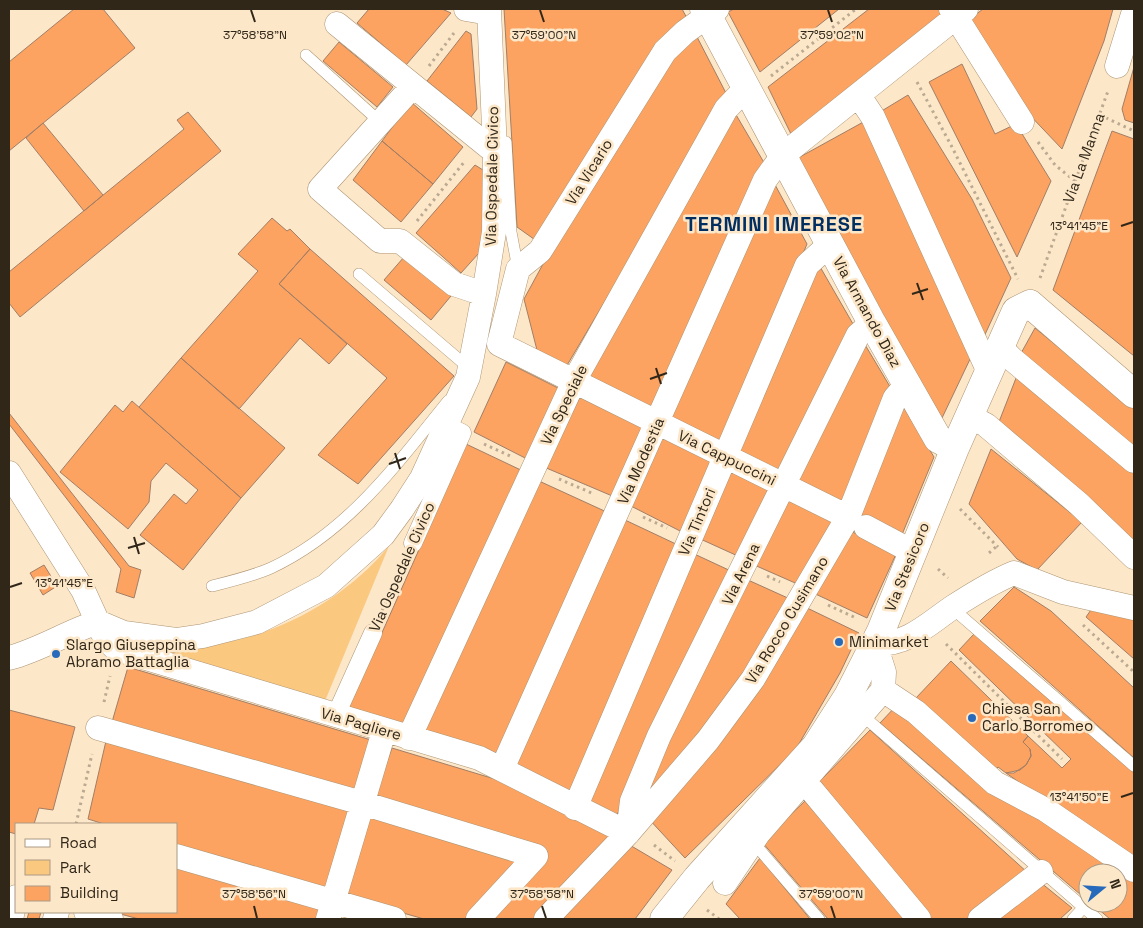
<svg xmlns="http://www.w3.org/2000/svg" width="1143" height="928" viewBox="0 0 1143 928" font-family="'Space Grotesk',sans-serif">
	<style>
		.green { fill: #fbc880 }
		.building { fill: #fda361; stroke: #a27e66 }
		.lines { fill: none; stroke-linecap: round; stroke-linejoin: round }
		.service-casing { stroke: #ae9573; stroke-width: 12 }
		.pedestrian-casing { stroke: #ae9573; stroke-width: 19 }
		.minor-casing { stroke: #ae9573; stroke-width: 25 }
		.tertiary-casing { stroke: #ae9573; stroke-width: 29 }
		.path { stroke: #bba991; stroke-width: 3; stroke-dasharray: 2.5 4; stroke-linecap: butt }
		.service { stroke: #fff; stroke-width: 11 }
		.pedestrian { stroke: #fff; stroke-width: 18 }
		.minor { stroke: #fff; stroke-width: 24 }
		.tertiary { stroke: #fff; stroke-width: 28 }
		.ticks { fill: none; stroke: #312719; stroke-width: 2 }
		.poi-dot { fill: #276abb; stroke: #fce7c9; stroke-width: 2 }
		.labels { text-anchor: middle; stroke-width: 5; stroke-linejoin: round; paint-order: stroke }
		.street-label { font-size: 15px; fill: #312719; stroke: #fce7c9 }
		.poi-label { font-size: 15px; fill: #312719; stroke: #fce7c9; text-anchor: start }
		.district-label { font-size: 20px; font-weight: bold; letter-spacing: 1px; fill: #022f61; stroke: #fce7c9 }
		.ticks-label { font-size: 12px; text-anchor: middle; fill: #312719; stroke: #fce7c9; stroke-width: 5; stroke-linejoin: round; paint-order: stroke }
	</style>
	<rect width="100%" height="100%" fill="#fce7c9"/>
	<path class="green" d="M389,546L325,701L151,649C173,648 195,648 216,644C282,634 347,597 389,546Z"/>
	<path class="building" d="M74,9H103L135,48L9,151V62Z
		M369,9H442L451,13L406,65L357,23Z
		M504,9H682L688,20L538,242L517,227Z
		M734,9H839L760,72L728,12Z
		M869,9H943L947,15L792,136L768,87Z
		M983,9H1113L1104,41L1062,149L1024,109L970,19Z
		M466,31L471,34L477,109L471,117L427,81Z
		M696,35L727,95L566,367L538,354L524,299L555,242L671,58Z
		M339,42L393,87L377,107L323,61Z
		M962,64L995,134L1016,124L1051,181L1017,257L929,82Z
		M1134,67V123L1125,120L1122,109Z
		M908,95L972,199L1011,278L982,341L880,112Z
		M411,102L463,147L433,184L382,141Z
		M188,112L221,151L20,317L9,303V272L184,129L177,120Z
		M735,113L766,166L654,412L585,378Z
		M867,120L972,355L942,418L846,253L798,158Z
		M43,123L103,195L84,211L26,138Z
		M1112,131L1134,139V356L1053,290Z
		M382,141L433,184L401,222L353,180Z
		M475,165L483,170L485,221L479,253L461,273L416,233Z
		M773,181L807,244L721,448L669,420Z
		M272,218L287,231L290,229L310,249L279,284L347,344L329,364L300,338L239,409L181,358L258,271L238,254Z
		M310,249L454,376L358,484L318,455L387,378L279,284Z
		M404,257L451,296L431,320L384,280Z
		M819,265L853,324L780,476L734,455Z
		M1035,328L1134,409V452L1020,355Z
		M864,343L892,390L845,509L792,482Z
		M181,358L285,448L241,498L139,407Z
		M506,362L562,390L529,460L474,432Z
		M1018,373L1134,472V546L997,427Z
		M580,397L648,429L617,498L544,467Z
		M132,401L241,498L183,570L140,535L174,494L186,504L198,490L166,463L151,481L149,502L128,529L60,472L115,405L123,412Z
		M901,403L934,457L901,537L857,512Z
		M9,413L129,566L141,570L134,598L116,592L121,569L9,424Z
		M660,433L715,461L686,534L627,504Z
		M466,444L525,472L405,729L348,709Z
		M991,449L1082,522L1037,570L1017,559L969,504Z
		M728,468L773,489L740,557L696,537Z
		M539,481L611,514L498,754L422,732Z
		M784,498L838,522L802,586L752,564Z
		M625,520L678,545L571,795L511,766Z
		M848,530L897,552L867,618L809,591Z
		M690,552L733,572L614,821L586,804Z
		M44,565L57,586L43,595L30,573Z
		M748,580L790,599L752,668L644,806L666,736Z
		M1014,587L1051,611L1134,688V758L980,621Z
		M803,606L859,633L840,673L796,749L685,858L647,817Z
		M1093,607L1134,615V659L1086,617Z
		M974,634L1134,773V863L1006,773H1014L1026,765L1031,756L1030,749L1023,742L1028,736L1062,768L1071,759L959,650Z
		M951,661L1028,736L1023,742L1030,749L1031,756L1026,765L1020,770L1006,773L998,767L992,774L915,699Z
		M128,667L371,740L354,794L112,722Z
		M897,705L1134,879V919H1110L1091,903H1118V873H1088V901L880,723Z
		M9,710L75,727L53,810L39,808L34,824H16V834L9,832Z
		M870,730L1028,873L971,919H930L820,781Z
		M106,741L351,810L329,893L176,846V824H104L88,819Z
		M392,748L498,780L611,837L535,919H487L548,852L374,798Z
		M805,801L905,919H828L762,842Z
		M368,814L523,859L467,919H424L344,896Z
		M628,844L672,870L635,919H557Z
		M760,858L810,919H740L726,904Z
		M176,863L325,906L321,919H139L113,912H176Z
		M1040,882L1072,908L1060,919H994Z
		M29,912H41L39,919H27Z"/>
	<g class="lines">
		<g class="service-casing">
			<path id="service" d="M306,55L380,122
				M506,142L511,232L518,269
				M359,274L469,368
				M212,586C232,581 253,576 271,568C348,532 396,465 448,401
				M952,608L1134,766
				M862,715L1097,919
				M753,842L819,919
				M1073,919L1083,908"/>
		</g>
		<g class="pedestrian-casing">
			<path id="pedestrian" d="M413,543L462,433L447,426
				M335,717L373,633"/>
		</g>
		<g class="minor-casing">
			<path id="minor" d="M466,9L489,13
				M717,9L685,32L665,51L540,251L518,269L499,344L848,517
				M951,9L1022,122
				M337,24L495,152
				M1117,66L1134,11
				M413,86L320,189L380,241H400L454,284L484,294
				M859,96L873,117L989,372
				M1000,347L1012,359L1134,461
				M969,416L986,425L1079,504L1134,557
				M9,473L83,590L105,638L116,649L479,758L628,833
				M866,527L913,552
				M9,658C40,650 67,632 98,622L124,633L176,640L203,636L257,622L326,586L383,535L402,509L422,478L468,377L484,294L494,232L495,152L489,9
				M883,690L916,712L995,783L1046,810L1134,870
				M98,728L362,803L536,856L478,919
				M409,738L574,381L726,109L746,88
				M502,769L765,180L783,155L966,9
				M805,782L919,919
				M575,808L807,265L830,244
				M628,833L632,801L659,736L858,335L872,323
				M176,856L394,919
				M725,883L758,834L883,690L884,672L875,644C908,645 928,624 953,607C973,594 992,582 1014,573L1063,592L1134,608
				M86,912L111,919
				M11,919L16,897
				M55,919L57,912
				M328,919L384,731
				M546,919L628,833L708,740L753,679L848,517L895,398L908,383
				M980,919L1041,872"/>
		</g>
		<g class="tertiary-casing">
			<path id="tertiary" d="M704,9L872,323L938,439L955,448
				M664,919L697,878L816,746L848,696L881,631L955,448L1016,311L1030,304L1134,394"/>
		</g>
		<path class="path" d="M429,66L454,33
			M771,76L856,9
			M917,82L952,147L1018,279
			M1100,115L1134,131
			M1038,142L1055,165L1075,181
			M417,221L465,161
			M1040,278L1108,91
			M484,444L510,456
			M559,479L594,494
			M960,509L998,547
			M643,517L667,528
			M989,553L997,546
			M938,569L948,578
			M767,576L780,582
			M828,605L856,618
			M382,611L403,565
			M1083,625L1134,672
			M946,644L1062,759
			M104,702L110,676
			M76,824L92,754
			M654,845L675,861
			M707,910L719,919"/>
		<use href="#service" class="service"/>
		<use href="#pedestrian" class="pedestrian"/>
		<use href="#minor" class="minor"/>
		<use href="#tertiary" class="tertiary"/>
	</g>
	<path class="ticks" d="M251,10L255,22M540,10L544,22M828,10L832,22M1121,226L1133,222M917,283L923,300M912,294L928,289M656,368L661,384M650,379L667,373M395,453L400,469M389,464L406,458M134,537L139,554M128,548L145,543M10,587L22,583M1121,797L1133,793M254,906L257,918M542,906L546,918M831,906L835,918"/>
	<g class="poi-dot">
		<circle cx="839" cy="642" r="5"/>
		<circle cx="56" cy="654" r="5"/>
		<circle cx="972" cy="718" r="5"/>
	</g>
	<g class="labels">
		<g class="street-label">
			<text transform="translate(1084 158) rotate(-70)" y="5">Via La Manna</text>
			<text transform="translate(589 172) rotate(-58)" y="5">Via Vicario</text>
			<text transform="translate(492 176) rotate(-89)" y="5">Via Ospedale Civico</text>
			<text transform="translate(867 312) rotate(61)" y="5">Via Armando Diaz</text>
			<text transform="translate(564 405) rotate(-64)" y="5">Via Speciale</text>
			<text transform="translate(727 458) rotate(26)" y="5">Via Cappuccini</text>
			<text transform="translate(641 461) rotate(-66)" y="5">Via Modestia</text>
			<text transform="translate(697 522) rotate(-67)" y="5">Via Tintori</text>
			<text transform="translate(402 567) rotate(-66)" y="5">Via Ospedale Civico</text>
			<text transform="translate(907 567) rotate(-68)" y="5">Via Stesicoro</text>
			<text transform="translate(741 574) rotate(-64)" y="5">Via Arena</text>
			<text transform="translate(787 620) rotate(-59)" y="5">Via Rocco Cusimano</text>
			<text transform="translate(361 724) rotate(16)" y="5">Via Pagliere</text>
		</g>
		<g class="poi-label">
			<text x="849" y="647">Minimarket</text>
			<text x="66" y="650">Slargo Giuseppina<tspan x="66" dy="17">Abramo Battaglia</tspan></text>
			<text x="982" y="714">Chiesa San<tspan x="982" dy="17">Carlo Borromeo</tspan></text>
		</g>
		<g class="district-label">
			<text x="774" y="231">TERMINI IMERESE</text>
		</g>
	</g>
	<g class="ticks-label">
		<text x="255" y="39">37°58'58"N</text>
		<text x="544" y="39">37°59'00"N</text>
		<text x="832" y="39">37°59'02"N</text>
		<text x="1079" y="230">13°41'45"E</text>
		<text x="64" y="587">13°41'45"E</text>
		<text x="1079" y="801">13°41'50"E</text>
		<text x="542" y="898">37°58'58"N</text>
		<text x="831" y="898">37°59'00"N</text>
		<text x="254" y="898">37°58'56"N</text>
	</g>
	<rect width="1143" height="928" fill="none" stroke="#312719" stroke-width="20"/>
	<rect x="15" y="823" width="162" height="90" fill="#fce7c9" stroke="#ab9a83"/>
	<rect x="25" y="839" width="25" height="8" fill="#ffffff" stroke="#ab9a83"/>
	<text x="60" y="848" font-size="15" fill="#312719">Road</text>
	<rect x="25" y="860" width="25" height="15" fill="#fbc880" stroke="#ab9a83"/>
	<text x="60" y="873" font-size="15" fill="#312719">Park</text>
	<rect x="25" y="886" width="25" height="15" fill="#fda361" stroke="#ab9a83"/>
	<text x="60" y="898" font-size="15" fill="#312719">Building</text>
	<g transform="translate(1103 888) rotate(72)"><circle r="24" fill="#fce7c9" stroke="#ab9a83"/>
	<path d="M0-4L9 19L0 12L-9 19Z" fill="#276abb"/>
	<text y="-8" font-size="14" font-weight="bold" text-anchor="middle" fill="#312719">N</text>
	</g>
</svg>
